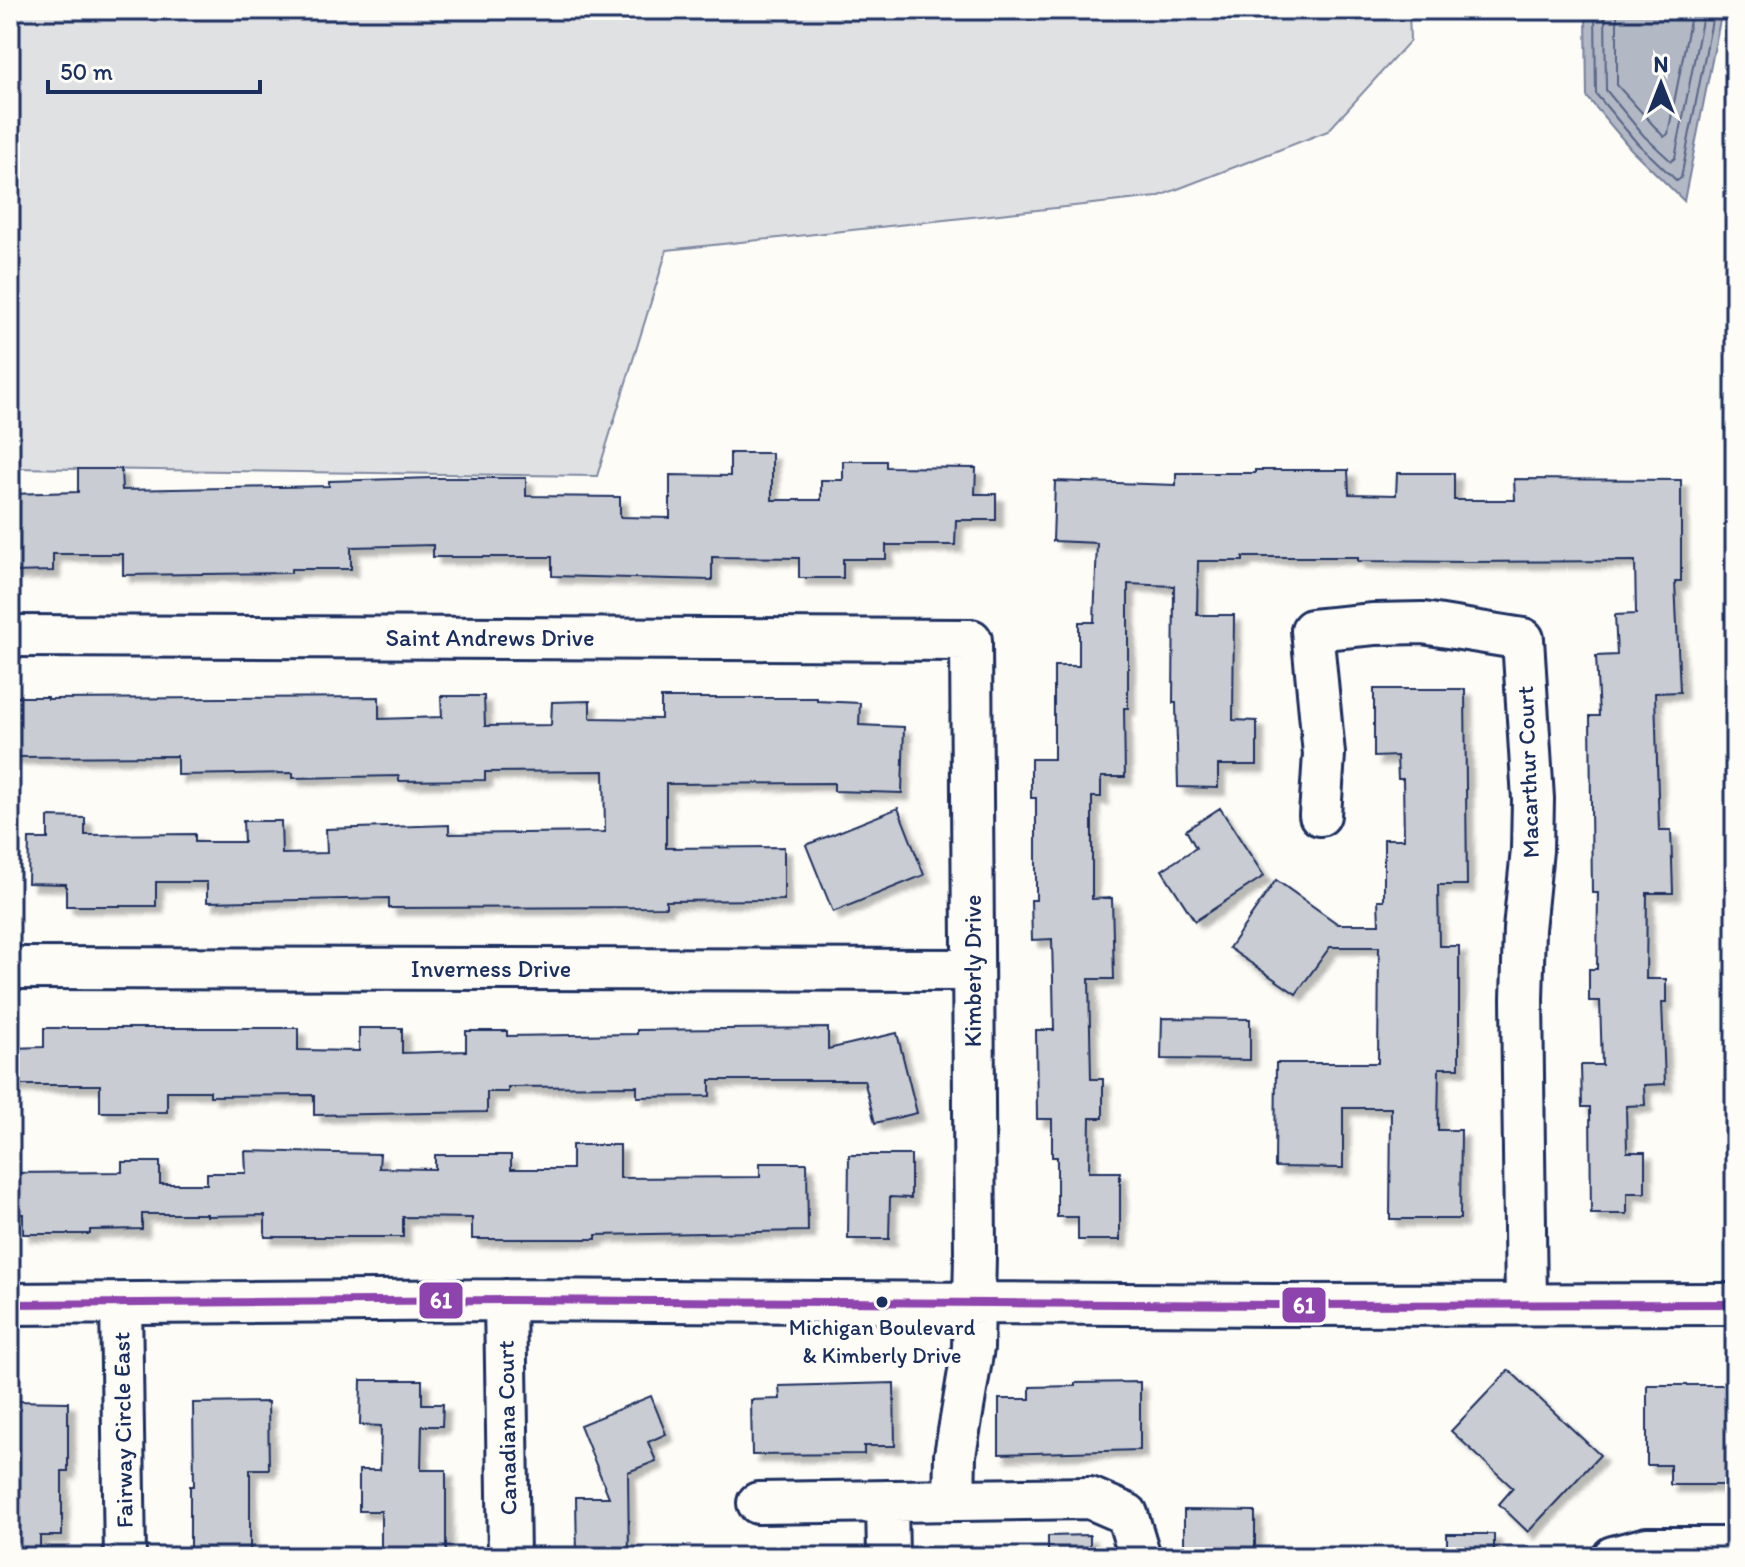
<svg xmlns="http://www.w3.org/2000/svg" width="1745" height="1567" viewBox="0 0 1745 1567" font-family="Itim,sans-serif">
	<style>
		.green { fill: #e0e1e3; stroke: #7e88a0; stroke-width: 2 }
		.water { fill: #b3b8c5; stroke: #76819c; stroke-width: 2 }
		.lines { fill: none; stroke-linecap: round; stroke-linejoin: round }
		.shore { stroke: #586687; stroke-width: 2 }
		.building { fill: #c9ccd3; stroke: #1b2f5e; stroke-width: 2; filter: url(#shadow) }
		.minor-casing { stroke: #1b2f5e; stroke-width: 46 }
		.minor { stroke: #fdfcf7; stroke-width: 40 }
		.bus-1-casing { stroke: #fdfcf7; stroke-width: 14 }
		.bus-1 { stroke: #8e44ad; stroke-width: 8 }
		.bus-dot { fill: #1b2f5e; stroke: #fdfcf7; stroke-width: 3 }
		.labels { text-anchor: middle; stroke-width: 8; stroke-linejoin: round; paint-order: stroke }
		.bus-label { font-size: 22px; fill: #1b2f5e; stroke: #fdfcf7 }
		.street-label { font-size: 24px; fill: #1b2f5e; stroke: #fdfcf7 }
		.line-badge { stroke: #fdfcf7; stroke-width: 3 }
		.badge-label { font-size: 22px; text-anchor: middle; font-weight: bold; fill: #fff }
	</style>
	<defs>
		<filter id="shadow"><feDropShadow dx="7" dy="7" stdDeviation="2" flood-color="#0004"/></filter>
	</defs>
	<rect width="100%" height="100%" fill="#fdfcf7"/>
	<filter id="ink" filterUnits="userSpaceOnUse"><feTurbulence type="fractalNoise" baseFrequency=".0125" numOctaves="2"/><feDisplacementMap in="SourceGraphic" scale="16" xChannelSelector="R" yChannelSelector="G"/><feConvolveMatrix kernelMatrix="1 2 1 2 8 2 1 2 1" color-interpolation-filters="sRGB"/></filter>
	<g filter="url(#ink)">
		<path class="green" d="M10,10H1409L1410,41L1328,131L1157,197L667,250L597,476L10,468Z"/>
		<path class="water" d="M1589,10H1722L1684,201L1631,149L1587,97L1586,14Z"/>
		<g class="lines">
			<path class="shore" d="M1595,10L1596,94L1637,143L1677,181L1681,178L1714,10
				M1605,10L1606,90L1644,136L1671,161L1675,158L1704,10
				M1617,10V85L1664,137L1668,134L1692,10"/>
		</g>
		<path class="building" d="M730,453H772V500H821V480H843V461H886V467L976,468L975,494H996V520H956L955,545H886V559H843V578H799V558L712,557V580L552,576V557H433V545L351,547V569H291V573L123,575V554H53V571L12,572L10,494L78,492V469H121L122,490L329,486V481L433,478H526V496L620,497V517L670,518V475L730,476Z
			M1255,470H1348L1349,494L1396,495L1397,473H1454V500H1515L1514,479L1681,480V581H1675L1680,692L1655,693L1659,830H1671L1673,893H1647L1646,979H1666V1002H1662L1665,1084L1644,1085L1645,1105L1626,1106L1627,1152H1645V1193H1627V1214H1591L1590,1107H1582L1581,1065H1602L1600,1001H1589V969H1597L1598,893H1592L1590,716H1599L1596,656L1617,655L1615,615L1636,614L1635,561L1471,562L1358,561V557H1243V561H1198L1197,615H1234L1233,720L1257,721V765H1218V788L1178,787L1176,703H1173L1174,586L1128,584V708H1124L1125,777H1101V797H1092V899L1112,898L1114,979H1089L1091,1079H1103V1118H1090L1089,1172H1120V1240H1078V1217H1057V1157H1052V1119H1037L1036,1030H1054L1053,979L1052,939L1032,940L1031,900H1036V798H1031V759H1054V666H1079V622H1094L1097,543L1053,541L1055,481L1176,485V473H1255Z
			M1374,689H1465L1467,885H1438L1439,946H1459V1068H1439L1438,1130H1461L1460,1219H1390L1391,1108H1343V1168L1275,1167L1276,1063H1378L1379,947H1330L1296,994L1229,948L1276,880L1338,924H1379L1378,900H1384V839H1404L1403,779H1398L1397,756L1374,757Z
			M441,696H484L485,726L551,725L552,702L590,701V718L661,719V698H817V701L860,703L859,725L904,727L902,793L834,791V783L666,784V848L784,847V900L666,901V907L389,908V898L207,902V882H156V906H66V884L28,883L29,839H48V817L85,818V835L195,834V842H244L243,821H281L282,854L327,853L326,829L449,825V834L605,832L604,771L485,772V780L399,781V776L293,778V773L177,775V756L10,757V697H48V699L379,697V719L442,717Z
			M898,808L924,875L833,912L806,845Z
			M1220,808L1264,876L1195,921L1162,870L1196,848L1186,830Z
			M1162,1018L1250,1019V1060L1161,1059Z
			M44,1028H298V1050L359,1051V1028H402V1053L466,1051V1031H507V1036L637,1034V1030L828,1028V1049L897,1033L917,1113L875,1123L864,1080H710V1096L637,1097V1086L508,1087V1092H487V1112L314,1115V1095L210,1096V1091H167V1112H100V1085H10V1048L44,1047Z
			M572,1145H620V1178L760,1177V1163H807L808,1231L596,1235V1239H472V1218L403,1217V1237H265V1215L207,1216V1214H142V1229L90,1230V1234H23V1214H10V1173L122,1172V1162H160V1184H207V1173H246L245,1151L380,1154L379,1168L435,1169V1155H511V1169H572Z
			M849,1155H911V1198L890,1197L889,1239H848Z
			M1509,1370L1600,1455L1528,1532L1499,1504L1513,1488L1451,1431Z
			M361,1380H422V1404H443L442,1426H422L421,1470H446V1553H381V1511H359V1470H380L381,1426L360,1425Z
			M1140,1382V1450L999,1454V1399H1030V1387L1075,1386V1383Z
			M894,1383L895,1446H864V1454L752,1455L751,1400L780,1399L779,1386Z
			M1647,1385H1735V1485H1670V1465H1647Z
			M651,1396L666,1434L648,1442L656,1461L628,1472L629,1557H577L576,1497H609L580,1425Z
			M10,1401L68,1402V1471H62V1536H40V1557H10Z
			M268,1402L269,1469H250V1557H190V1486H194L193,1403Z
			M1184,1510L1255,1511V1557H1184Z
			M1447,1534H1494V1557H1447Z
			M1090,1535V1557H1048V1536Z"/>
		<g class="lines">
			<g class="minor-casing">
				<path id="minor" d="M10,636L971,640L975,1256L973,1348L955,1455L954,1500
					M1320,815L1324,754L1312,630L1374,624L1423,623L1523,639L1533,799L1532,850L1524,929L1522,999L1526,1303
					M10,968L973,970
					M505,1300L509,1557
					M10,1304L505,1300L1279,1305L1735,1304
					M121,1304L125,1557
					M887,1501L888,1557
					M758,1503L1090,1498L1127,1514L1140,1557
					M1613,1557L1647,1548H1735"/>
			</g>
			<use href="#minor" class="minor"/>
			<g class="bus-1-casing">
				<path id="bus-1" d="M10,1304L505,1300L1279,1305L1735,1304"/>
			</g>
			<use href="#bus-1" class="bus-1"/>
		</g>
	</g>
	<circle class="bus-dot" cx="882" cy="1302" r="7"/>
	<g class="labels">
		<g class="bus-label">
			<text x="882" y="1335">Michigan Boulevard<tspan x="882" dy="28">&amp; Kimberly Drive</tspan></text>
		</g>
		<g class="street-label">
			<text x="490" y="646">Saint Andrews Drive</text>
			<text transform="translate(1528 772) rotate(-92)" y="8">Macarthur Court</text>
			<text x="491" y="977">Inverness Drive</text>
			<text transform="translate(973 971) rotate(-90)" y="8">Kimberly Drive</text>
			<text transform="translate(507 1428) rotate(-91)" y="8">Canadiana Court</text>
			<text transform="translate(123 1430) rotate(-91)" y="8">Fairway Circle East</text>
		</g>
	</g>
	<g class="line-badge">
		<rect x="418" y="1281" width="46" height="39" rx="8" fill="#8e44ad"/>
		<rect x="1281" y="1286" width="46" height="38" rx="8" fill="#8e44ad"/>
	</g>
	<g class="badge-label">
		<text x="441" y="1308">61</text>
		<text x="1304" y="1313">61</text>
	</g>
	<rect width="1745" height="1567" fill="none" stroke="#fdfcf7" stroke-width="40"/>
	<rect x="20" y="20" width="1705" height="1527" fill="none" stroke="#1b2f5e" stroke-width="3" filter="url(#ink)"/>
	<g transform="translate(1661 84)" stroke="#fdfcf7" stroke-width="6" paint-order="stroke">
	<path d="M0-6L14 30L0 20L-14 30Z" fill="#1b2f5e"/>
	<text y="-12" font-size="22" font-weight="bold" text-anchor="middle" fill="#1b2f5e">N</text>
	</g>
	<path d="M48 80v12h212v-12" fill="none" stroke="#1b2f5e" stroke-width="4"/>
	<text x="60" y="80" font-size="24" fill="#1b2f5e" stroke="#fdfcf7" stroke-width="6" paint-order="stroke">50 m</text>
</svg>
